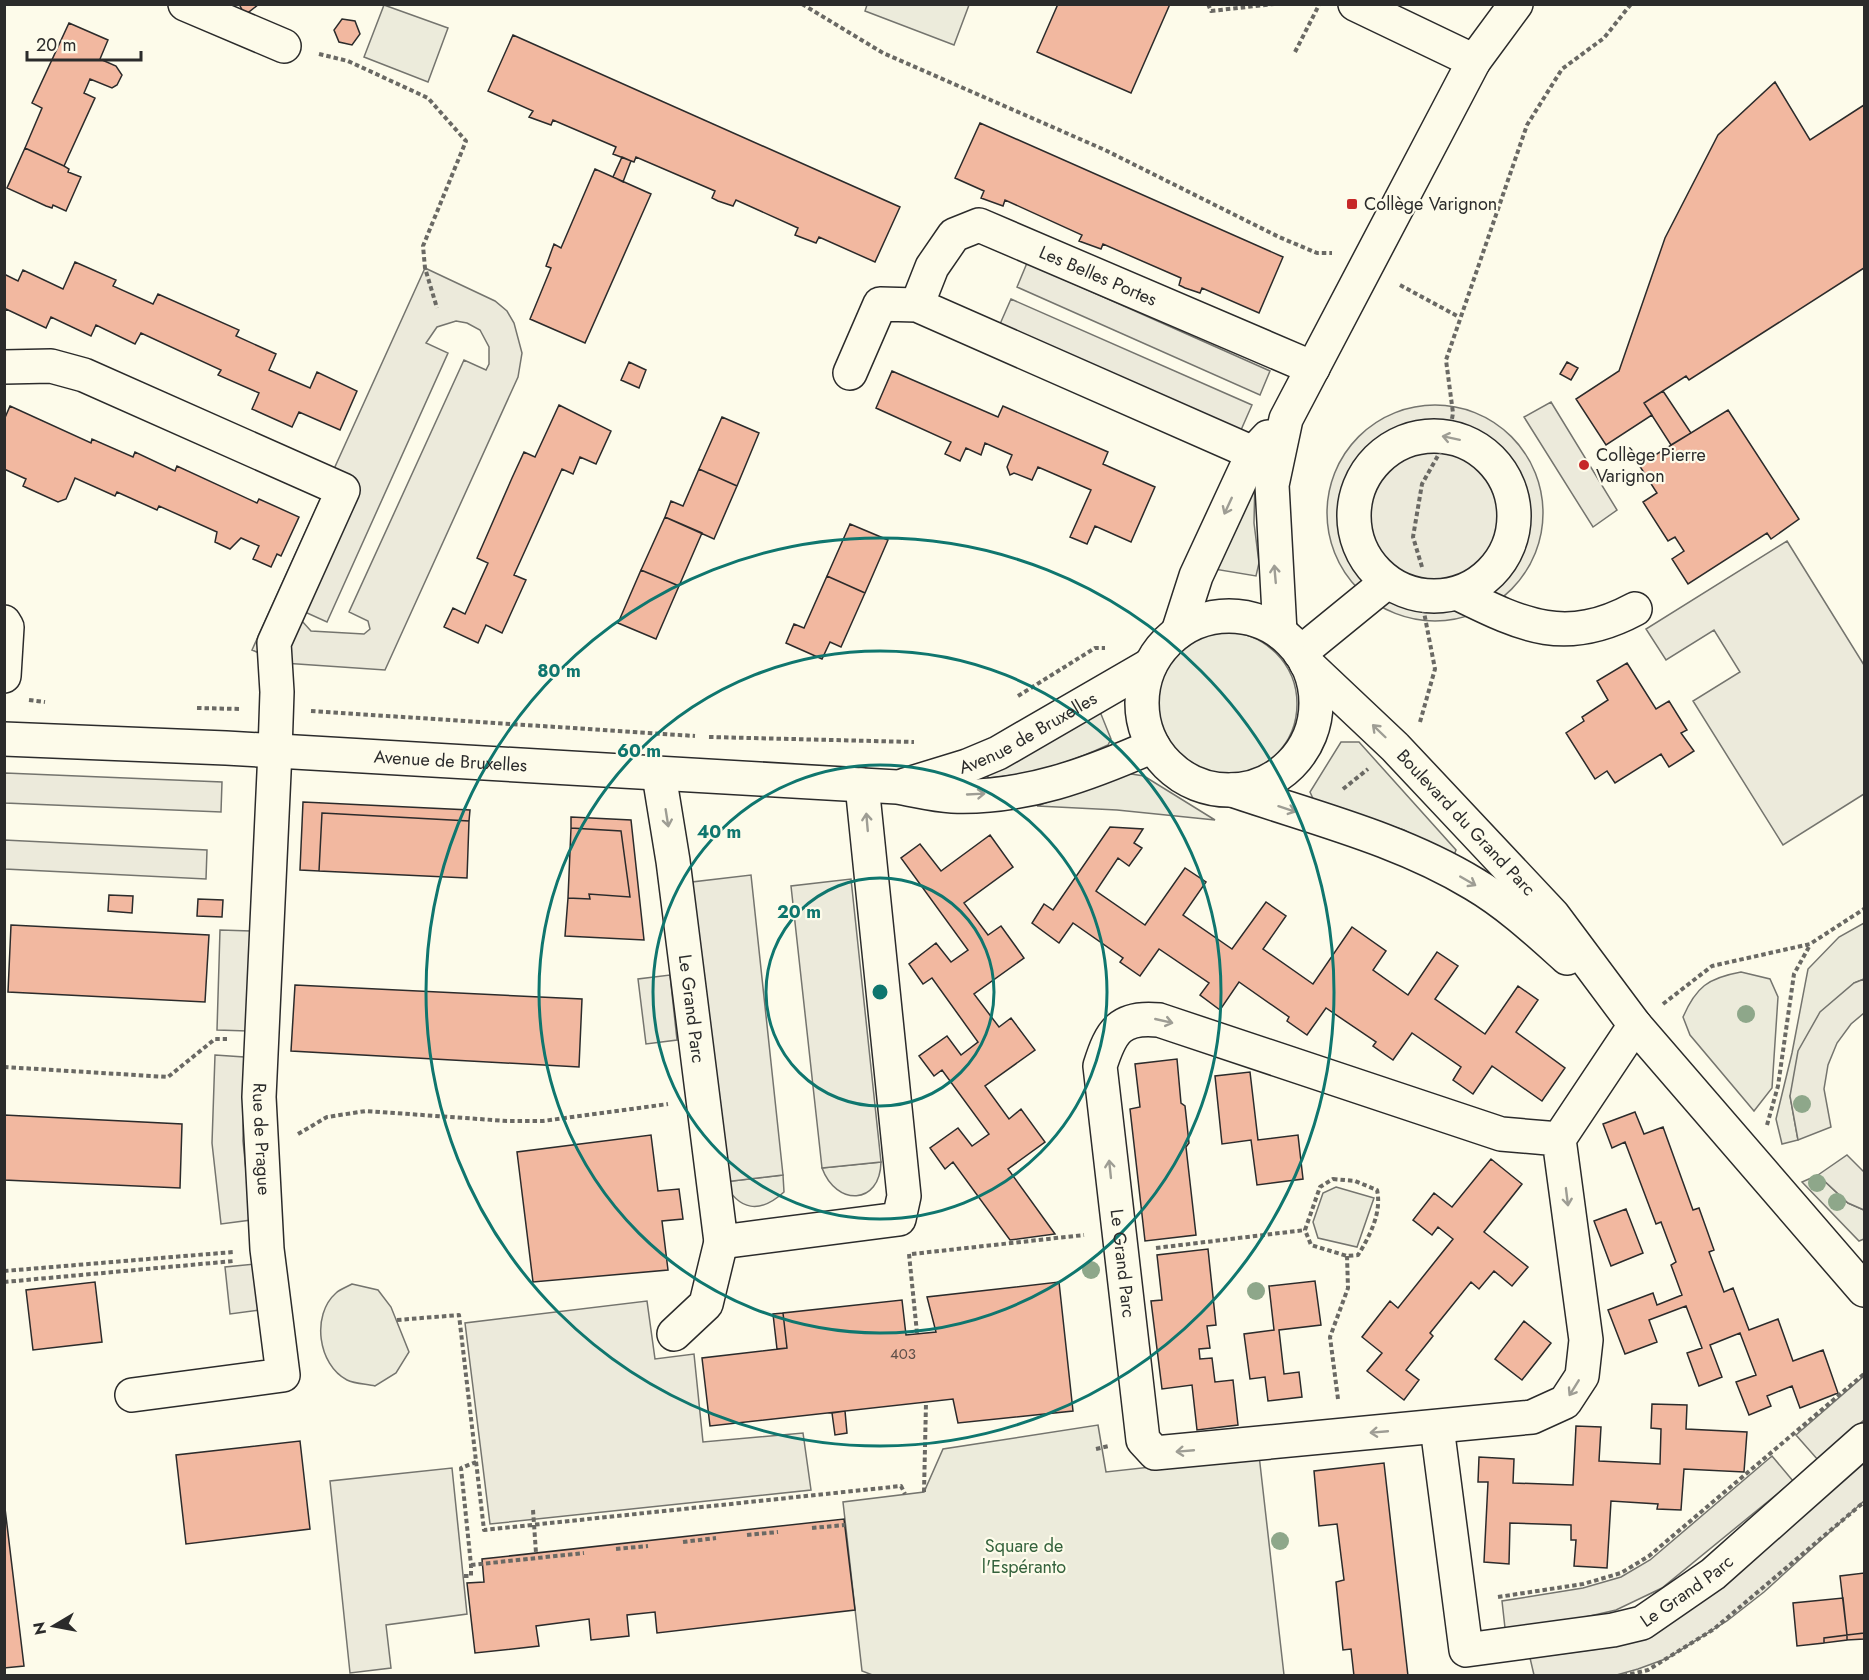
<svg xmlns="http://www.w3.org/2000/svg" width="1869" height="1680" viewBox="0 0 1869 1680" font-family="Jost,sans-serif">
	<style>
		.green { fill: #ecebdb; stroke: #74746e; stroke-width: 1.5 }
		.parking { fill: #eceadb; stroke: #74746e; stroke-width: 1.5; fill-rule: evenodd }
		.building { fill: #f2b8a0; stroke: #2b2b2b; stroke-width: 1.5 }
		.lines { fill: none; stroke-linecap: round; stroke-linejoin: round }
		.minor-casing { stroke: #2b2b2b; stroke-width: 36 }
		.path { stroke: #6a6964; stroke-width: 4; stroke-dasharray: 4.5 3; stroke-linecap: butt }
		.minor { stroke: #fdfbea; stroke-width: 33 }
		.tree { fill: #8ea78a }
		.oneway { stroke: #9e9d94 }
		.ring { fill: none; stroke: #0f766e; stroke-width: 3 }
		.poi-dot { fill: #c62828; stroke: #fdfbea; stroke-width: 2 }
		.labels { text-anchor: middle; stroke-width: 4.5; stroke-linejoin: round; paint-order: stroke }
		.number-label { font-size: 15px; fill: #5d4e48 }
		.poi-label { font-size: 18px; fill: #2b2b2b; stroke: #fdfbea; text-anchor: start }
		.street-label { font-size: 18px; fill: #2b2b2b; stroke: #fdfbea }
		.park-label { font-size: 18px; fill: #34623c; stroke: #fdfbea }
		.centre { fill: #0f766e; stroke: #fdfbea; stroke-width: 3 }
		.ring-label { font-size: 18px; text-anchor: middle; font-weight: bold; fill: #0f766e; stroke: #fdfbea; stroke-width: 4.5; stroke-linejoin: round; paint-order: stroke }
	</style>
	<rect width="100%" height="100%" fill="#fdfbea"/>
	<path class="green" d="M384,5L448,28L428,82L364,57Z
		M867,5V4L969,5L954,45L865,11Z
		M1255,477L1254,523L1259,563L1256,576L1214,569Z
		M1153 704a72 72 0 1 1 144 0a72 72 0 1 1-144 0Z
		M1094,712L1101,714L1111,739L1108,745C1067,764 1034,774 988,778L987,770Z
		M1341,742H1359L1456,850L1453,858L1404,830L1315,803L1310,792Z
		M1125,773L1144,776L1215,820L1117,810L1037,806Z
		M1864,923V979L1854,983L1790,1096L1798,1140L1782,1144L1776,1119L1792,1053L1808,969L1839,937Z
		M1741,972L1770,979L1778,997L1772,1088L1754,1111L1690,1035L1683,1017C1696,987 1708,978 1741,972Z
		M881,1162C880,1206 836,1206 822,1168Z
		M783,1175L784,1192C760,1214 739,1211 724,1182Z
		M1818,1175L1848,1203L1864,1210V1239L1859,1241L1802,1182Z
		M1336,1187L1374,1198L1357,1247L1318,1238L1313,1222L1323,1193Z
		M352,1284L378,1290L391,1307L409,1352L396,1373L375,1386C367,1384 355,1384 347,1380C318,1365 311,1315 336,1293C340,1289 347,1287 352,1284Z
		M1098,1425L1106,1472L1259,1455L1284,1675L875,1676L862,1671L843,1502L924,1492L943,1449Z"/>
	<path class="parking" d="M1027,263L1270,371L1260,395L1017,287Z
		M425,268L495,301L507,311L514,323L522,353L518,377L385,670L283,663L252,650ZM456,321L467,323L480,330L489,347V364L486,370L464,360L349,612L368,621L370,629L364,634L311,631L301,620L305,612L327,622L448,353L426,343L437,327Z
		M1011,299L1252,405L1241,430L1000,324Z
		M1551,402L1617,510L1593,527L1524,417Z
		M1327 513a108 108 0 1 1 216 0a108 108 0 1 1-216 0Z
		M1787,541L1864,665V794L1783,845L1693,701L1740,672L1714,630L1666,660L1646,629Z
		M5,773L222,782L221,812L5,803Z
		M4,840L207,850L206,879L5,869Z
		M751,875L783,1175L724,1182L692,882Z
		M851,879L881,1162L822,1168L791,886Z
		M220,930L251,931L248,1031L217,1030Z
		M670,975L677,1040L646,1044L638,979Z
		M1864,979V1013L1851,1024L1837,1043L1828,1065L1824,1089L1831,1127L1798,1140L1790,1096L1798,1051L1820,1012L1854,983Z
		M215,1055L244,1057L243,1141L251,1220L221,1224L212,1143Z
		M1847,1155L1864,1172V1210L1848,1203L1818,1175Z
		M255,1264L260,1310L230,1314L225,1267Z
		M647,1301L655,1359L694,1354L703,1442L803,1433L811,1490L490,1524L465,1323Z
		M1864,1376V1420L1818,1460L1796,1435Z
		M1772,1456L1793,1481L1662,1588L1616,1610L1564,1622L1505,1628L1502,1601L1583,1588L1621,1577L1650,1560Z
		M1864,1459V1501L1764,1592L1727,1621L1668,1658L1638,1669L1613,1676L1534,1675L1530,1658L1597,1649Z
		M452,1468L467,1614L386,1625L391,1668L350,1673L330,1481Z"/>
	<path class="building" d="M239,4H259L245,15Z
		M1058,4H1170L1131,93L1037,52Z
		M342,19L355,21L360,34L352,45L339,42L334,30Z
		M69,23L108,40L100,59L116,66L122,75L117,85L112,88L90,79L84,93L95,98L64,166L25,148L42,108L32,103Z
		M513,35L900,207L875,262L819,237L816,243L795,235L798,228L736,200L733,206L718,201L712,198L715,191L636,157L634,162L613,154L616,147L553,120L551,125L529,117L533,111L488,91Z
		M1775,82L1810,140L1864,105V268L1689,380L1686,376L1644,403L1652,415L1606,445L1576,399L1619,371L1665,238L1718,135Z
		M980,123L1283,257L1259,313L1202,288L1200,293L1185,288L1179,285L1181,278L1103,244L1101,249L1079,241L1082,235L1005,200L1003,206L981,198L984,191L955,178Z
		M25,148L64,166L69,169L68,172L81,177L66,211L53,205L52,208L46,206L7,188Z
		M622,157L631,161L623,182L613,177Z
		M595,169L651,194L585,343L530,319L551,268L546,266L554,244L561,248Z
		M75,262L116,280L113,286L153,304L158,294L239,330L236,336L276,354L269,370L310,388L317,372L357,391L340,430L299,412L292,427L252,409L259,393L218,375L221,370L141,333L135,344L96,325L91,336L51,317L46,328L6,309L4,312V274L18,281L23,270L63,289Z
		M629,362L646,370L639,388L621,380Z
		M1567,362L1578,368L1571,380L1560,374Z
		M892,371L998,417L1003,406L1108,452L1103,464L1155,487L1131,542L1095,526L1087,544L1070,537L1091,490L1038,467L1032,480L1014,473L1010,475L1007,467L1012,455L985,443L981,455L966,448L960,461L945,454L951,442L876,408Z
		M1663,391L1691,433L1671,445L1644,403Z
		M559,405L611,431L596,464L580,457L573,474L562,469L514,575L526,580L502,633L486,625L478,643L444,627L453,608L465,614L488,563L477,558L512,478L524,452L535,457Z
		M10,406L91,443L92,439L133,457L135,452L175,471L177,466L257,503L259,499L299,517L281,556L277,554L271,567L253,559L259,546L241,538L230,549L215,542L217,532L159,506L157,510L117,492L115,496L75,478L66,499L58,502L23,486L26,479L4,469V420Z
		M1728,410L1799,519L1771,539L1767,533L1688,584L1672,559L1684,551L1675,537L1668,541L1643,502L1657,493L1639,465Z
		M722,417L759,433L737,486L699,469Z
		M699,469L737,486L714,539L665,517L671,501L683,506Z
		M665,517L702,533L679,586L641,570Z
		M850,524L888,540L865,593L827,576Z
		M641,570L679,586L656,639L618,623Z
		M827,576L865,593L841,647L830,642L822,659L786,643L794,624L804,628Z
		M1627,663L1656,709L1669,701L1687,730L1681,733L1694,751L1669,767L1661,754L1615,783L1607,771L1595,779L1566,733L1584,721L1582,717L1608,700L1597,681Z
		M303,802L470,810L469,821L322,813L319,871L300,870Z
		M322,813L469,821L467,878L319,871Z
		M571,817L631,820L644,940L565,936L568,898L590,899L589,894L630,897L621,831L571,828Z
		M1110,827L1143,829L1134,843L1142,848L1129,866L1118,858L1096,891L1145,925L1185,868L1206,882L1183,915L1232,949L1266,902L1286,916L1263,949L1313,984L1352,927L1386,951L1373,970L1408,995L1437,952L1458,966L1435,999L1485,1034L1518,986L1538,1000L1516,1032L1565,1068L1542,1101L1492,1066L1473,1094L1453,1080L1461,1067L1412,1033L1393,1060L1373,1046L1376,1042L1326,1008L1307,1035L1287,1021L1289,1017L1239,982L1220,1010L1200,995L1209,983L1159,949L1140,976L1120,962L1123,958L1073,923L1059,943L1032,923L1044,904L1053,910Z
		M571,828L621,831L630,897L589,894L590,899L568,898Z
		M990,835L1013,867L964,903L988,935L1001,926L1024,958L974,994L999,1027L1011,1018L1035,1050L985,1086L1009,1119L1021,1109L1045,1142L1008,1169L1055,1234L1010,1240L953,1162L945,1169L930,1148L958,1128L972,1146L989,1134L942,1070L934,1076L919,1056L947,1036L961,1055L978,1042L932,978L923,984L909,964L936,943L951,962L968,950L901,858L920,844L941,871Z
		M109,895L133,896L132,913L108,911Z
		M198,899L223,900L222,917L197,916Z
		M11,925L209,935L205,1002L8,992Z
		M295,985L582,999L579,1067L291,1051Z
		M1177,1059L1181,1103L1185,1106L1189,1143L1186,1147L1196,1235L1145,1241L1130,1109L1140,1107L1135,1064Z
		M1250,1072L1258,1140L1298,1135L1303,1179L1257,1185L1251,1140L1222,1144L1215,1076Z
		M1635,1112L1644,1134L1663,1127L1693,1210L1699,1208L1714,1250L1709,1252L1724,1292L1733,1288L1749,1330L1778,1319L1793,1361L1823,1350L1838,1393L1800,1408L1792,1386L1767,1396L1771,1406L1749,1415L1736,1382L1756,1375L1740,1333L1710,1345L1722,1377L1699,1386L1687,1353L1702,1348L1686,1306L1649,1320L1657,1342L1625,1354L1608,1310L1653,1293L1657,1305L1682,1295L1671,1265L1676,1262L1661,1222L1656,1224L1625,1142L1612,1148L1603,1124Z
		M4,1115L182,1124L180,1188L4,1180Z
		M651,1135L658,1191L679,1189L683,1219L662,1221L668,1270L533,1282L517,1152Z
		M1491,1159L1522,1184L1484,1232L1528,1267L1512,1286L1494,1271L1479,1289L1471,1282L1430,1333L1433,1336L1406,1370L1419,1380L1404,1400L1367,1371L1382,1353L1362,1337L1390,1301L1398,1308L1453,1239L1438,1227L1432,1235L1413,1220L1434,1193L1452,1207Z
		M1626,1209L1643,1253L1611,1266L1594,1221Z
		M1208,1249L1216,1325L1207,1326L1210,1348L1199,1349L1200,1359L1212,1358L1215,1382L1233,1380L1238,1425L1197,1430L1192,1385L1162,1389L1151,1301L1162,1300L1157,1255Z
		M1315,1281L1321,1325L1279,1330L1284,1374L1299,1372L1302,1397L1268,1401L1265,1377L1250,1379L1244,1334L1274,1330L1269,1286Z
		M95,1282L102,1342L33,1350L26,1290Z
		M1059,1282L1073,1411L958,1423L953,1399L710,1426L702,1358L787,1348L783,1313L902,1300L906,1335L936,1332L927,1297Z
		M783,1313L787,1348L777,1349L773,1314Z
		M1524,1321L1551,1343L1522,1380L1495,1359Z
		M1652,1404L1687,1405L1686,1429L1747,1432L1744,1472L1684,1469L1681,1510L1657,1509L1658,1504L1611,1501L1607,1568L1574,1566L1576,1540H1571V1525L1510,1523L1509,1564L1484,1562L1488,1482H1478L1479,1457L1514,1459L1513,1483L1573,1485L1576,1426L1601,1427L1599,1461L1660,1464L1661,1429L1651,1428Z
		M845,1411L847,1433L835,1435L832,1413Z
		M300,1441L310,1529L186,1544L176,1455Z
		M1384,1463L1408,1676H1354L1351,1649L1343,1650L1336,1582L1344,1580L1337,1524L1319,1526L1314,1471Z
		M4,1500L24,1666L4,1668Z
		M844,1519L855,1610L657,1633L655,1612L627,1615L629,1636L591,1640L589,1619L536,1626L539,1646L475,1653L467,1583L484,1582L482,1559Z
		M1864,1573V1633L1847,1635L1840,1576Z
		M1843,1598L1847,1635L1824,1638V1643L1797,1646L1793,1603Z
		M1864,1633V1639L1847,1640V1635Z
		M1847,1635V1640L1824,1643V1638Z"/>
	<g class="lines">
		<g class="minor-casing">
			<g id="minor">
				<path d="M185,4L284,46"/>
				<path d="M1355,4L1474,61"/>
				<path id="s1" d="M917,305L932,267L954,235L979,225L1313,368"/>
				<path id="s2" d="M4,367L51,366L84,375L343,490L274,643L277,692L275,751L259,1097L267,1249L283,1375L132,1395"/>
				<path d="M850,373L880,304L917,305L1253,453"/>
				<circle cx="1434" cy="516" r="80"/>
				<path d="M1459,594C1524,626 1566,646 1635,609"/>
				<circle cx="1229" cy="703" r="87"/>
				<path d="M4,622L7,627L4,676"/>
				<path d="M1178,632L1196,576L1253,453L1268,437"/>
				<path d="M1280,632L1272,485L1286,419L1474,61L1516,4"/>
				<path d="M1300,653L1387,582"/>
				<path id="s3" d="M1306,663L1395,747L1553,915L1635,1025L1864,1290"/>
				<path id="s4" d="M4,739L226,748L897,787C915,790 934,795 952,796C1024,799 1089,774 1153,746"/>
				<path id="s5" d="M659,775L673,861L721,1242L899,1219L904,1196L862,785"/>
				<path id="s6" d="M905,785L967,766L998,753L1150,665"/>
				<path d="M1232,790C1314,818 1400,839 1474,884C1508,904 1538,932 1567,958"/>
				<path id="s7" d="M1559,1139L1501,1134L1159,1020C1120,1016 1111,1031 1100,1066L1143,1440L1155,1453L1532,1417L1565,1402L1582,1376L1586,1340L1559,1139L1635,1025"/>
				<path d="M674,1334L706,1304L721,1242"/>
				<path id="s8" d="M1437,1427L1466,1650L1613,1630L1642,1623L1713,1574L1864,1440"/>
			</g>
		</g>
		<path class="path" d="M802,4L883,53L1105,150L1279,237L1317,253H1332
			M1208,4L1211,11L1274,4
			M1295,52L1319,5
			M319,54L348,61L428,98L466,141L423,246L425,268L437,308
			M1400,285L1459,317
			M1422,567L1413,537L1422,484L1449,436L1453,413L1446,360L1527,125L1562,69L1604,38L1631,4
			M1018,696L1095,648H1105
			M29,700L45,702
			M197,708L240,709
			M311,711L695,736
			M1420,722L1435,669L1423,607
			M709,737L914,742
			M1343,789L1368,769
			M1663,1004L1712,966L1810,944L1864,909
			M4,1067L168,1077L215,1039H227
			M1767,1125L1778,1086L1794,974L1810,945
			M298,1134L327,1117L366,1111L507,1121H543L668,1104
			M1333,1179L1355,1181L1377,1190C1382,1212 1370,1236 1358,1255L1347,1256L1311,1245L1305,1230L1320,1187Z
			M1156,1248L1305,1230
			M909,1254L917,1333
			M912,1254L1084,1235
			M4,1271L233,1252
			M4,1282L234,1261
			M397,1320L459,1315L484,1530L901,1486L905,1494
			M1338,1399L1330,1337L1348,1288L1347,1256
			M1096,1449L1109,1446
			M924,1492L926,1403
			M533,1510L536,1553
			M812,1528L845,1525
			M747,1535L778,1532
			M683,1542L716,1538
			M616,1549L648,1546
			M471,1565L584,1553
			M464,1576H471V1565L461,1468L476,1462
			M1498,1597L1583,1584L1621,1573L1649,1556L1864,1374
			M1623,1676L1648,1670L1714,1629L1864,1502"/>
		<use href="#minor" class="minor"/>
	</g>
	<g class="tree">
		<circle cx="1746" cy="1014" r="9"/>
		<circle cx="1802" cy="1104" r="9"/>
		<circle cx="1817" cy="1183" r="9"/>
		<circle cx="1837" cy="1202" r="9"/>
		<circle cx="1091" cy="1270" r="9"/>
		<circle cx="1256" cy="1291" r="9"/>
		<circle cx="1280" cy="1541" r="9"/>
	</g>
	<defs><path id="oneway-shaft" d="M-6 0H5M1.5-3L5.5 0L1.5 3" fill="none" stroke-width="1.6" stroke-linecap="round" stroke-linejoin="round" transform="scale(1.5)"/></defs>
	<g class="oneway">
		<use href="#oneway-shaft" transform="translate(1451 438) rotate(-168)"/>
		<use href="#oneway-shaft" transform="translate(1228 506) rotate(115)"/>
		<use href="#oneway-shaft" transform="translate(1275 574) rotate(-95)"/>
		<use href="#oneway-shaft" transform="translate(1379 731) rotate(-136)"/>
		<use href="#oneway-shaft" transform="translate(976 794) rotate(-3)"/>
		<use href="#oneway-shaft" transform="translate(1287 809) rotate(18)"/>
		<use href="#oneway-shaft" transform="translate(667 818) rotate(81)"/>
		<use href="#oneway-shaft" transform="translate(867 822) rotate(-95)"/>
		<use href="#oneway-shaft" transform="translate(1468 881) rotate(30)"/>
		<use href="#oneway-shaft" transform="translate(1164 1021) rotate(13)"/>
		<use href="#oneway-shaft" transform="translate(1110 1169) rotate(-96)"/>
		<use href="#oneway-shaft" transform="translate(1567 1197) rotate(83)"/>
		<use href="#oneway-shaft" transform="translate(1574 1388) rotate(122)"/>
		<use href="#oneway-shaft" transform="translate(1379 1432) rotate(175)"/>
		<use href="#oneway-shaft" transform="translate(1185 1451) rotate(175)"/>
	</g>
	<g class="ring">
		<circle cx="880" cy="992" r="114"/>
		<circle cx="880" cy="992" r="227"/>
		<circle cx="880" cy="992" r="341"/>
		<circle cx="880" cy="992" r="454"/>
	</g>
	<g class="poi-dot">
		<rect x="1346" y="198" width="12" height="12" rx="3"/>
		<circle cx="1584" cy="465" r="6"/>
	</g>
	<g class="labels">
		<g class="number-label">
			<text x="903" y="1359">403</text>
		</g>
		<g class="poi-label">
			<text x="1364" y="210">Collège Varignon</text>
			<text x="1596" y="461">Collège Pierre<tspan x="1596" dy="21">Varignon</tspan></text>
		</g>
		<g class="street-label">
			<text dy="6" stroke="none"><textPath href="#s1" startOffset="236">Les Belles Portes</textPath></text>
			<text dy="6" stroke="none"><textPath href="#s6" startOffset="134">Avenue de Bruxelles</textPath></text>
			<text dy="6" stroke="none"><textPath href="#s4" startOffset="447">Avenue de Bruxelles</textPath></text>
			<text dy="6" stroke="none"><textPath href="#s3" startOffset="226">Boulevard du Grand Parc</textPath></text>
			<text dy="6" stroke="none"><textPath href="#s5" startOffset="236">Le Grand Parc</textPath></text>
			<text dy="6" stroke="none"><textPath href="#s2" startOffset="1029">Rue de Prague</textPath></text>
			<text dy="6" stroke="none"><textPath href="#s7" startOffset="702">Le Grand Parc</textPath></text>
			<text dy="6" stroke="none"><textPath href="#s8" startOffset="458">Le Grand Parc</textPath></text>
		</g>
		<g class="park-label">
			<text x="1024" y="1552">Square de<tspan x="1024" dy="21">l'Espéranto</tspan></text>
		</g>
	</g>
	<circle cx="880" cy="992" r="9" class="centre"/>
	<g class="ring-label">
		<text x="559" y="677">80 m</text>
		<text x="639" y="757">60 m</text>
		<text x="719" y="838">40 m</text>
		<text x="799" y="918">20 m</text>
	</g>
	<rect width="1869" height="1680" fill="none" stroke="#2b2b2b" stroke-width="12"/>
	<g transform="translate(54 1626) rotate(260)" stroke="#fdfbea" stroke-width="4.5" paint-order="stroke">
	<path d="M0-4.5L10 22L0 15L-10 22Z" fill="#2b2b2b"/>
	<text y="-9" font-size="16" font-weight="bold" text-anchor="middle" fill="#2b2b2b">N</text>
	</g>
	<path d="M27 51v9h114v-9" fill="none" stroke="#2b2b2b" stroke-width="3"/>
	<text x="36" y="51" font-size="18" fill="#2b2b2b" stroke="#fdfbea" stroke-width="4.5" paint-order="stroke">20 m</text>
</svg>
